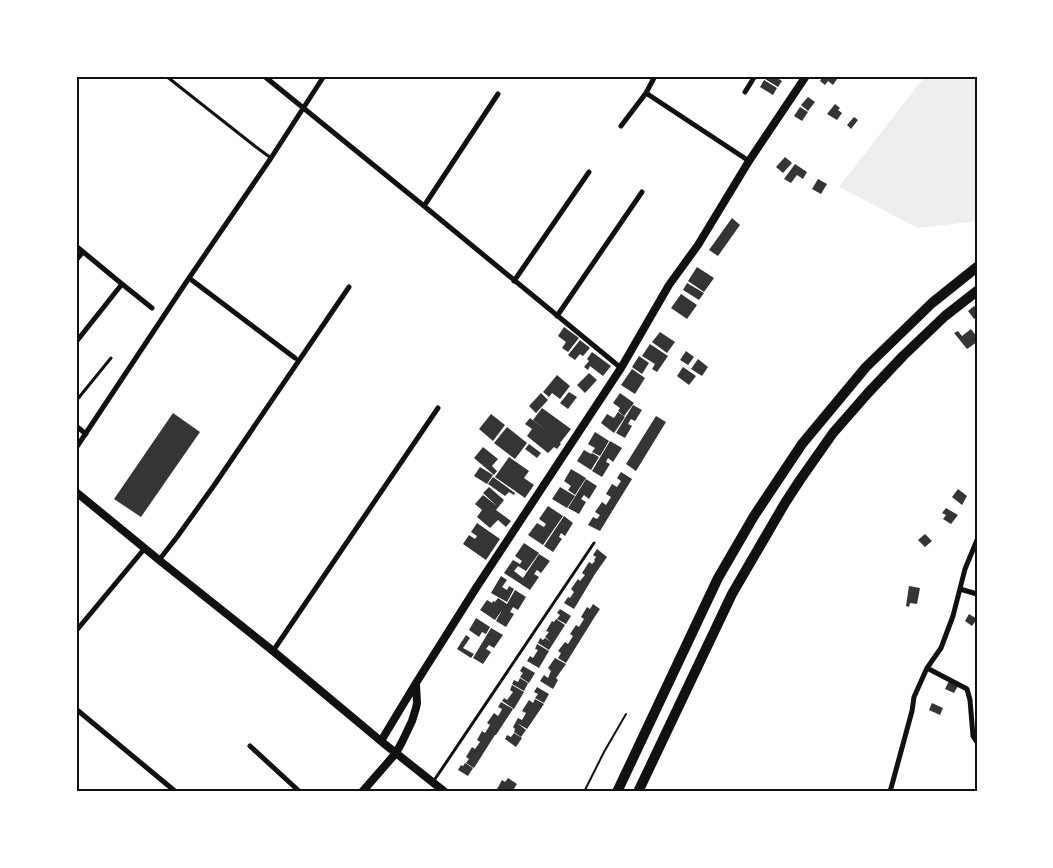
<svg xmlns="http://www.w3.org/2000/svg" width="1053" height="868" viewBox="0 0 1053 868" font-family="Overpass,sans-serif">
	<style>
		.green { fill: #eee }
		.building { fill: #353535 }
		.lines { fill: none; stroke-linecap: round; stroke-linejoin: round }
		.path { stroke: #111; stroke-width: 2 }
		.service { stroke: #111; stroke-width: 3 }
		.minor { stroke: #111; stroke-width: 5 }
		.tertiary { stroke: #111; stroke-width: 8 }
		.trunk { stroke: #111; stroke-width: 10 }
		.neatline { fill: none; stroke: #111; stroke-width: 2 }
	</style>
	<rect width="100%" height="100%" fill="#fff"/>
	<path class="green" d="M925,76H977V221L918,228L839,187Z"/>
	<path class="building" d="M767,76H774L782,81L778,87L765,79Z
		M823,76H839L833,85L828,81L825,85L820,81Z
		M764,80L777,88L773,95L760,87Z
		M808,97L815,102L808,111L801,105Z
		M835,104L840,108L838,110L842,113L837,120L827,114Z
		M800,107L808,112L802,121L794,116Z
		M854,117L858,120L851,129L847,125Z
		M785,157L792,163L783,173L776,167Z
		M795,164L807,172L803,179L797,175L791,183L784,179Z
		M818,179L827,184L821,194L812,189Z
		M732,218L740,225L718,256L709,250Z
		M697,267L714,278L704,292L688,281Z
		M687,283L704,293L699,300L683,290Z
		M681,294L697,305L687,319L671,308Z
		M974,306L977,309V317L974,319L968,311Z
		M564,327L579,338L568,352L562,348L566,342L558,336Z
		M971,329L977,337V342L967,349L954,333L958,331L962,336Z
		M660,332L675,342L667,353L652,342Z
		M580,340L590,348L583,356L580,354L575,360L568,355Z
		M650,344L668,356L657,372L652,369L655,364L642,356Z
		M686,351L694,357L688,365L680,360Z
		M592,352L611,366L603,376L590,366L588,370L584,367L589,361L587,359Z
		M639,356L649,363L642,374L632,367Z
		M698,359L708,367L702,376L691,369Z
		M683,367L696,376L689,385L677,376Z
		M632,369L645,378L635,394L621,385Z
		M589,373L597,380L585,393L577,385Z
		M557,375L570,386L560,399L552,393L549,397L543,392Z
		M569,392L577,397L568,409L560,403Z
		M541,393L548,400L536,413L529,406Z
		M620,393L634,403L624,416L618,411L620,408L613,403Z
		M633,405L642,410L635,421L631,419L628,424L632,426L625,438L616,433Z
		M542,408L571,429L560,443L561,444L557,449L554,447L548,453L527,436L532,429L525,424L530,418L547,431L533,420Z
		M618,412L625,417L614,433L601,423L607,414L614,418Z
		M173,413L200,432L141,517L114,499Z
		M491,414L505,425L493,441L479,429Z
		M656,416L666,422L636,471L626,464Z
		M507,427L527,443L515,459L494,443Z
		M595,432L609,441L600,456L592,452L595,448L588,444Z
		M610,441L622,448L613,462L608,458L606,462L610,464L602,477L592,471Z
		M529,444L541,453L537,458L525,449Z
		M483,447L498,459L492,466L497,471L494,475L474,458Z
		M584,450L591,454L592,453L599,457L591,470L577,461Z
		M509,457L529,471L524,478L534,485L525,498L495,477Z
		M480,467L493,475L487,484L474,476Z
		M571,469L586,478L575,495L568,490L571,486L564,481Z
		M621,472L632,479L600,531L588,525L593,517L597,519L600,515L595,512L602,502L606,505L611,497L606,494L612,484L617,487L621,481L617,478Z
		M493,477L515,493L514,495L509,492L505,496L488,484Z
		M586,479L597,486L589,499L584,495L581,499L586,502L579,514L568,508Z
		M489,487L504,500L496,510L511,521L506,527L498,520L490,528L477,517L482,510L475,504L483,495L497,506L483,493Z
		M560,487L575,496L567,508L552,499Z
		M958,489L967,496L962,505L952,497Z
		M548,506L563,516L543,545L528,535L537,523L544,527L546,524L539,519Z
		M946,508L958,515L951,524L943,519L946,515L942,513Z
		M564,516L573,523L565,536L561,533L559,537L562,539L553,552L544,546Z
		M477,523L500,539L486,560L463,544L469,535L475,539L477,536L471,532Z
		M925,534L932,541L925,547L918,540Z
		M524,543L539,553L526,571L518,566L514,571L523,578L539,554L550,561L541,573L537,570L534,574L539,577L530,590L504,573L513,560L520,564L522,561L515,556Z
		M597,549L607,557L595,574L574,609L564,603L568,597L570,598L574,592L571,589L578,579L580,581L585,575L582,573L589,562L592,564L595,561L594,560L596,557L593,555Z
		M501,576L507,580L502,587L507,590L509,586L514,589L507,602L491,593Z
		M909,586L920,588L917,604L910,603L909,607L906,606Z
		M515,590L526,597L518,610L513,607L510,612L514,614L506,627L496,621L502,610L495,620L480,610L487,600L492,603L493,601L495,602L498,598L507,604Z
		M593,604L600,609L594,618L588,614L594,618L566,663L558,658L561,653L558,651L565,642L568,644L573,636L570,634L576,625L579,627L584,619L581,617L587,607L590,609Z
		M560,609L571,616L566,624L557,619L560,615L557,613Z
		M969,614L977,619L972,626L965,621Z
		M476,618L490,627L486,634L482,632L479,637L469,630Z
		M556,619L565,625L549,650L538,643L540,638L543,640L545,638L551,642L545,637L549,632L546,631L552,621L554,622Z
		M491,628L503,635L494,648L489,645L486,649L491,652L483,664L473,658Z
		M466,635L470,638L463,648L474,654L471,658L457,649Z
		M537,644L549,651L539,668L527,661L530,656L533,658L538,650L535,649Z
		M555,658L566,664L556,678L558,680L553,689L540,681L544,675L548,678L551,671L548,668Z
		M523,666L535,673L529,683L520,677L523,673L520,671Z
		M520,678L528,683L524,691L512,684L514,680L518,682Z
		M949,681L958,686L954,693L945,689Z
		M512,685L524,692L514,709L502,701L504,698L507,700L513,692L510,690Z
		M537,687L549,694L544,703L535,698L538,694L534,692Z
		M535,699L544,704L527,729L517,723L526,730L521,737L514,732L515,729L513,727L518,718L522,720L526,713L522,711L529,700L533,703Z
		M501,702L513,709L496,735H495L493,738L474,768L466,763L469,759L466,757L472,747L475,749L480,742L477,740L482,731L485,733L490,725L487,723L494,713L498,716L500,713L502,709L498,707Z
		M932,703L943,708L940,715L929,710Z
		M514,733L522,738L516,747L505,739L507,735L511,737Z
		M465,763L473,768L468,776L458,770L461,765L463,766Z
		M508,778L517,784L512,792L496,791L502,780L505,782Z"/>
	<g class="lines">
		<path class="path" d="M584,792L604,752L626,714"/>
		<path class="service" d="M166,76L256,147L271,158
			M76,401L111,358
			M433,782L594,543"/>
		<path class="minor" d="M264,76L424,206L621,368
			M745,92L755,76
			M646,93L749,161
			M621,126L646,93L655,76
			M424,206L498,94
			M76,246L122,284L76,342
			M76,260L83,252
			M189,278L295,358
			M514,281L589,172
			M122,284L152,308
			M557,316L642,192
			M76,426L86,434
			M76,448L189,278L271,158L324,76
			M159,560L177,537L215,484L349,287
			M960,589L977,594
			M76,631L145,548
			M273,651L438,408
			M927,668L967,689L970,700L973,736L977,742
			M76,709L176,792
			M250,746L300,792
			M890,792L912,711L914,697L927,668L941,648L953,616L965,569L977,540"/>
		<path class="tertiary" d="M76,492L159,560L273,651L382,742L445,792
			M381,741L416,683L476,588L621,368L669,285L698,245L749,161L806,76
			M362,792L396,753L402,742L412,721L416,708L417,703L416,685"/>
		<path class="trunk" d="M617,792L718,578L754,516L802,444L866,367L932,303L977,267
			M638,792L732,594L785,503L800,480L833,433L868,393L903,356L945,316L977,291"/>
	</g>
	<rect width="1053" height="868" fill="none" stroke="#ffffff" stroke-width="155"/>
	<rect x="78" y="78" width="898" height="712" class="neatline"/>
</svg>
